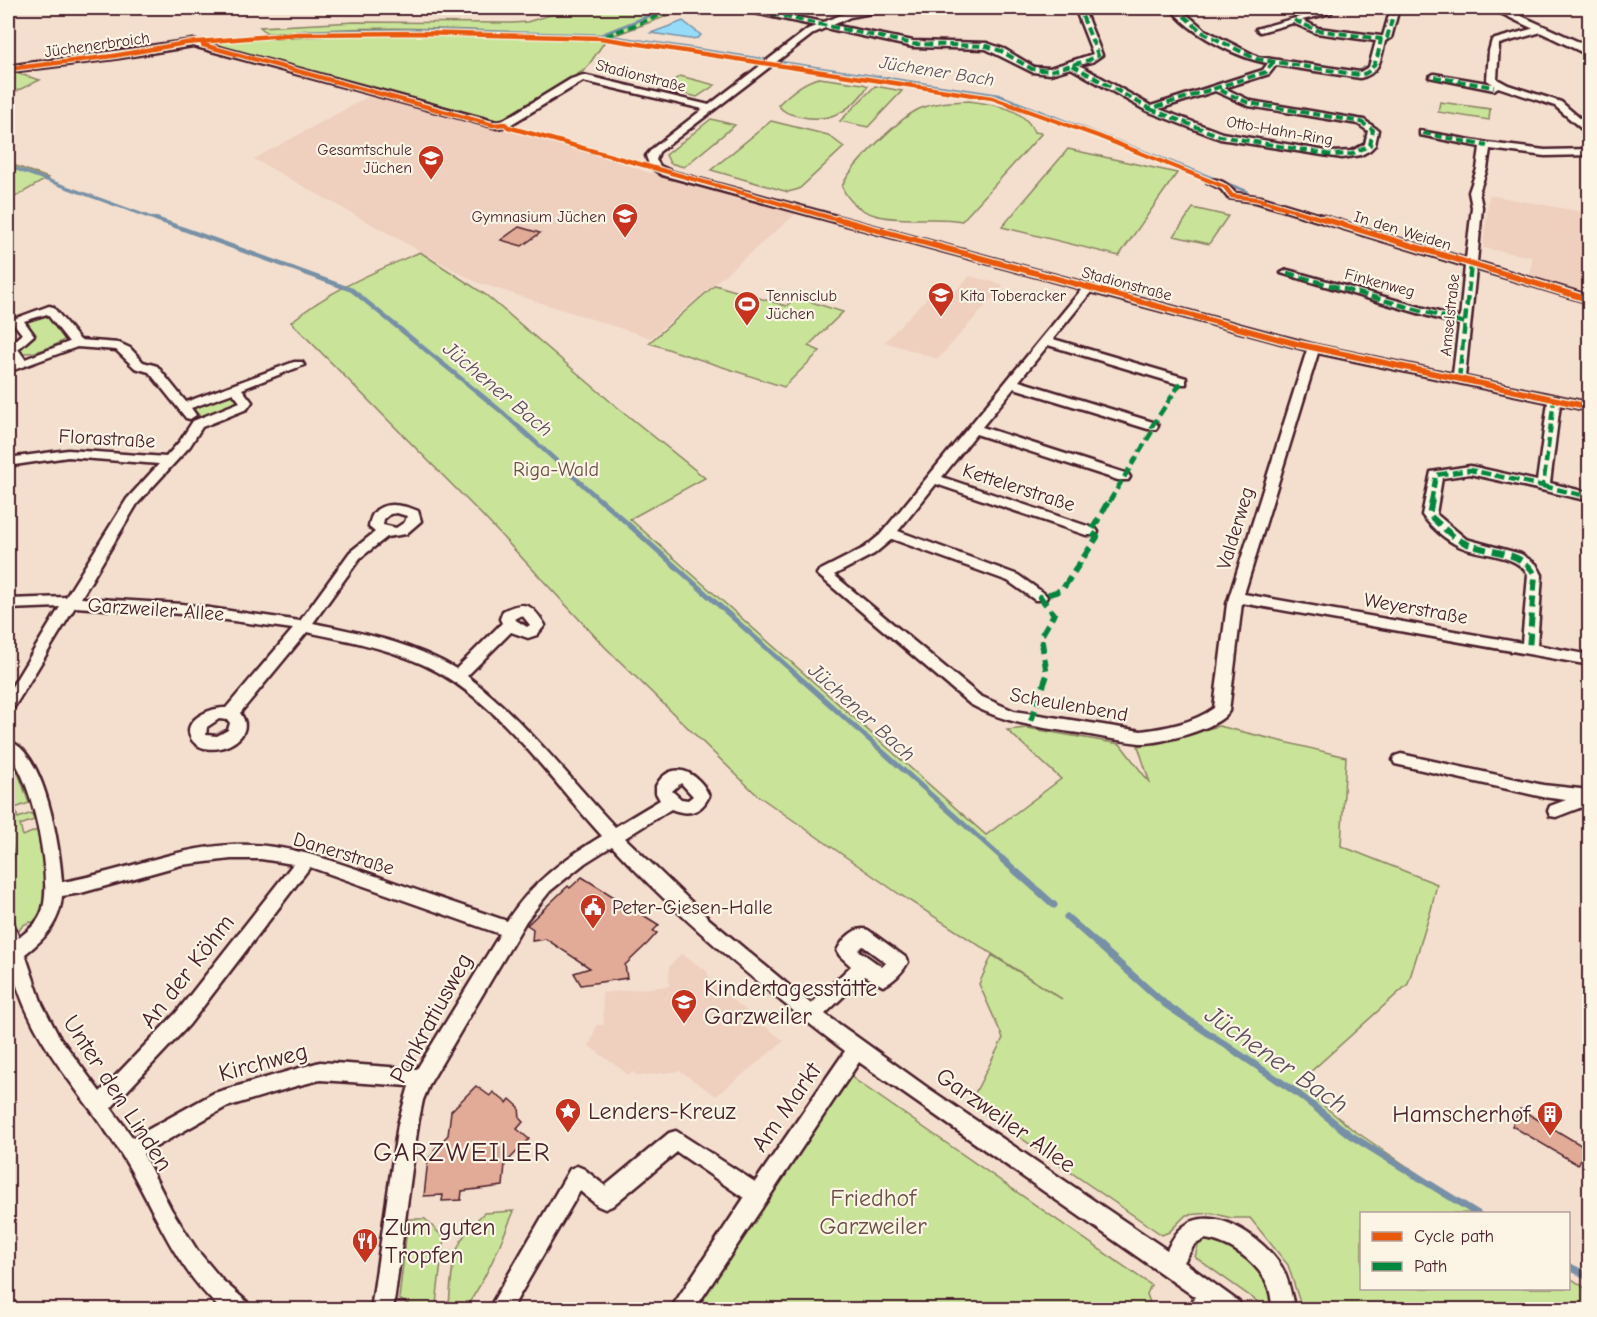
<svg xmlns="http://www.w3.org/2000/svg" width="1597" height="1317" viewBox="0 0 1597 1317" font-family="'Comic Neue',sans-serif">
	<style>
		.built { fill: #efcfbe }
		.green { fill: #c9e399; stroke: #8a8162; stroke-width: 1.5 }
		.water { fill: #96dbf8; stroke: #7890a6; stroke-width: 1.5 }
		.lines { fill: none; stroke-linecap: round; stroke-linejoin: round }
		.stream-far3 { stroke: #7890a6; stroke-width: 3 }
		.stream-far2 { stroke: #7890a6; stroke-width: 4.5 }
		.stream-far1 { stroke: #7890a6; stroke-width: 5 }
		.stream { stroke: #7890a6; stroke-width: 7 }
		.building { fill: #e2ab97; stroke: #4a1f2b; stroke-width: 1.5 }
		.street-casing { stroke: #4a1f2b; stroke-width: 5 }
		.secondary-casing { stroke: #4a1f2b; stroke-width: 5 }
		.street { fill: #fcf5e5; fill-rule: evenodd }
		.secondary { fill: #fcf5e5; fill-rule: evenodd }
		.quiet-far2 { stroke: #00873e; stroke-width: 4; stroke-dasharray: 8 4; stroke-linecap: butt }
		.quiet-far1 { stroke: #00873e; stroke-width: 4.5; stroke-dasharray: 10 4.5; stroke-linecap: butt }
		.quiet { stroke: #00873e; stroke-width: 6; stroke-dasharray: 12 6; stroke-linecap: butt }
		.cycleway-far1-casing { stroke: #fcf5e5; stroke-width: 7 }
		.cycleway-casing { stroke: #fcf5e5; stroke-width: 9 }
		.cycleway-far1 { stroke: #e8590c; stroke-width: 4.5 }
		.cycleway { stroke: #e8590c; stroke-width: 6 }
		.labels { text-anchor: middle; stroke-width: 4.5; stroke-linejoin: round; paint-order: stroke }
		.far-street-label { font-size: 16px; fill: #4a1f2b; stroke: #fcf5e5 }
		.far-poi-label { font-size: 16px; fill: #4a1f2b; stroke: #fcf5e5; text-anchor: end }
		.far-water-label { font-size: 18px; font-style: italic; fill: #5d4e5e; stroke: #fcf5e5 }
		.street-label { font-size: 20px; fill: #4a1f2b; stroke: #fcf5e5 }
		.park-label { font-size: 20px; fill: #6a5046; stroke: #fcf5e5 }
		.poi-label { font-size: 20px; fill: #4a1f2b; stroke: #fcf5e5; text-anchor: start }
		.water-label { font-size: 21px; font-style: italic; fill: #5d4e5e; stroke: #fcf5e5 }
		.near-street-label { font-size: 24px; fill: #4a1f2b; stroke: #fcf5e5 }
		.near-poi-label { font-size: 24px; fill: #4a1f2b; stroke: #fcf5e5; text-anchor: start }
		.near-park-label { font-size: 24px; fill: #6a5046; stroke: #fcf5e5 }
		.near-water-label { font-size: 26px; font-style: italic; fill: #5d4e5e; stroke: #fcf5e5 }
		.near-quarter-label { font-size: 27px; letter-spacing: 1.5px; fill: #4a1f2b; stroke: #fcf5e5 }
	</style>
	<rect width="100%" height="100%" fill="#f4dfce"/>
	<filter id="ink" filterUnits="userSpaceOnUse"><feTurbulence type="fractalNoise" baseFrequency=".0167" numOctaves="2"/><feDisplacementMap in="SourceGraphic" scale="12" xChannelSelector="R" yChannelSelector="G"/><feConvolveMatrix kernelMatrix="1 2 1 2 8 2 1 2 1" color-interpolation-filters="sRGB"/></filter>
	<g filter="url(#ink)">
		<path class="built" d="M373,94L611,159L647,172L797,213L651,338L476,282L254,159Z
			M1489,195L1589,213V292L1530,276L1532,257L1483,248Z
			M970,276L1004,285L938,359L885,342L935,289L953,294Z
			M681,954L707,971L710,982L784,1041L716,1096L680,1071L638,1076L633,1072L629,1075L589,1046L597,1025H604L602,993L669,986V967Z"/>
		<path class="green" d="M573,8H689L618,34L601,35L591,39L605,41L586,69L503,122L492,123L206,45L209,42L226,41L397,33L541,38C522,30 491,31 469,30C402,27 334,28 267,33L260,27L355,22L512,23L527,22Z
			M8,71L12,72L40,80L8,95Z
			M680,76L715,85L697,97L663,88Z
			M819,78L863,84L868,86C851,112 829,124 798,116C789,114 783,112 778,105C789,94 804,81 819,78Z
			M875,86L902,91L868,127L840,121Z
			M969,101C992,104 1024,107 1034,132L1042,133L962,221C925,213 863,234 842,187C848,168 901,117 919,109C935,102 952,102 969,101Z
			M1440,102L1490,109L1489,120L1438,112Z
			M711,119L735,125L684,167L670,163L666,155Z
			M771,121L828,135L844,147L799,189L788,192L711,170Z
			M1068,149L1177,173L1119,256L1002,227Z
			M8,163L48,178L8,201Z
			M1193,208L1228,216L1209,244L1174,236Z
			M420,252L486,295L611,402L705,478L630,519L986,835L1061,779L1007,730L1027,728L1120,744L1150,783L1138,746L1219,726L1346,757L1341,846L1437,884L1431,910L1408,984L1297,1084L1352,1129L1476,1213L1362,1214V1288H1568L1569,1277L1589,1291V1309H1302L1288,1265L1250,1218H1231L1212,1213L1186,1215L1169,1232L1162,1235L970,1103L1003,1038L979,984L992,955L1062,999L899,894L757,795L605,647L483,516L291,322C330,290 374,272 420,252Z
			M715,285L786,306L796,297L843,312L808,346L820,351L784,387L649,343Z
			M42,315L49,316L67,337C58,346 30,356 19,352L17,350L18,344L34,337L27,322Z
			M229,394L234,395L239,403L208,416H200L194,410L198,405Z
			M8,756L16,767L29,803L15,808L18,818L32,813L34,820L20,825L23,836L37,830C43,862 49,893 39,924L30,922L23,925L18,932L8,895V859L14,857L11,842L8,843Z
			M851,1077L1151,1285L1147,1294L1151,1306L1156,1309L685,1310L762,1198Z
			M514,1211C500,1245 486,1279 465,1309H452L449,1304C453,1263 451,1242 484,1213Z
			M408,1219H425L444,1238L436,1304L431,1309H417L399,1299Z
			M1210,1239C1222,1242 1230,1248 1240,1255C1263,1271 1269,1281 1274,1309H1268L1195,1257L1199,1242Z"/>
		<path class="water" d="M683,21L701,35L698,38L690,39L651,33Z"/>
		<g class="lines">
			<path class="stream-far3" d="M601,35L669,8
				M609,36L998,95L1246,191
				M166,44L306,31L422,30L605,35
				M8,166L160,221"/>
			<path class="stream-far2" d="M156,219L352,290L502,412L602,502"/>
			<path class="stream-far1" d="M601,500L1004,860"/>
			<path class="stream" d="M1002,859L1054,905
				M1067,917L1165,1004L1297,1093L1350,1135L1478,1214
				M1568,1266L1590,1277"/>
		</g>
		<path class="building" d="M519,227L540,233L522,246L501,240Z
			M582,877L659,925L653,931L657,933L648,943L625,965L627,978L581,985L574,973L590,968L546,939L532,941L533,929L527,925L568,886L570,888Z
			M476,1086L490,1096L493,1092L507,1103L510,1099L519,1107L520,1119L523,1122L517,1129L529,1139L505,1164L503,1186L462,1191L461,1200L442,1201L443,1195L424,1196L428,1159L436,1151L434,1150L448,1135L451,1111Z
			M1520,1109L1586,1148L1578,1165L1512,1126Z"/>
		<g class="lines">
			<g class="street-casing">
				<path id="street" d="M745,8L824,22L848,12L892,8L888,10L850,17L833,25L913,41L987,43L1004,49L1034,67L1050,68L1093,54L1075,8H1083L1102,55L1092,62L1079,65L1151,106L1263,70L1268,63C1239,59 1187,32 1171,8H1179L1205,30L1258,57L1360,72L1369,67L1376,41L1316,33L1293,23L1260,32L1256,29L1328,9L1332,11L1331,13L1302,20L1318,28L1381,36H1383L1391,8H1399L1391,38L1385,41C1381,58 1380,74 1360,78L1276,65L1269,74L1224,88L1251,101L1364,120L1378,130L1375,145L1370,150L1361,155L1342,158L1220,139L1147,111L1071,68L1050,74L1032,72L986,49L913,47L825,28L814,33L659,152L656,160L660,166L673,172L1315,345L1453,374L1459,325L1281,273L1287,270L1291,271L1460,318L1465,266L1256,202L1228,198L1221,189L1207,182C1217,175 1229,185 1235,193L1261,197L1466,259L1472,207L1469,192L1477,169L1480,147L1420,135V131L1488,143L1545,150L1590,149V155L1545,156L1490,149L1487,169L1479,192L1482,207L1477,262L1590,296V303L1476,269L1465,377L1590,403V411L1560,404L1550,483L1590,493V501L1470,474L1442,478L1436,514L1466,539L1521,554L1536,564L1542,575L1537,645L1590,655V665L1242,603L1229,711C1219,729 1159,744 1140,743C1121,741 1103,737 1085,734C1044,728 1006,724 970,704L817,574L819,571L864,548L880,535L1082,289L662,175L650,167L646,156L653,148L703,109L583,81L508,126L497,128L193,46L113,59L8,72V66L193,40L497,122L502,121L571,79L583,75L709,105L808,29L816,26L745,11ZM1215,91L1249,106L1358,124L1368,131L1365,144L1352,151L1332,152L1222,133L1159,109ZM1091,292L1307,350L1227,604L1214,708C1193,723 1166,728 1141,731L1014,711L980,696L834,575L874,554L892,539L1008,581L1035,600H1045L1047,597L1045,594L1018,575L898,531L936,484L1086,535H1096L1098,532L1096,529L942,477L976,434L1118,480H1128L1130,477L1128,474L982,427L1014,388L1148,429H1156L1158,426L1156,423L1019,381L1048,345L1178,384H1186V378L1053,339ZM1318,353L1548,402L1537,481L1470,466L1431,472L1422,515C1431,527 1446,540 1459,546C1479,556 1517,553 1528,575L1522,643L1244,594Z
					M1542,26L1546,29L1545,31L1499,44L1497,79L1508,85L1561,102L1590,127V136L1555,106L1498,87L1494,90L1429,77L1434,74L1493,84L1487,80L1489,51L1492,40Z
					M49,306L53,307L80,340L119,343L130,348L143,362L157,366L186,402L294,362H302L304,365L242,389L252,402L247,409L202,427L190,446L137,504L81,598L182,604L300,621L350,552L375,532L369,527C372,499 398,503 418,511L421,521L406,534L387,537L360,558L313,623C362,633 413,643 456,669L502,623L500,619L503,611C525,600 532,604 545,625L537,635L528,638L511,632L467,676C524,719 567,776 615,827L660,800L656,793V786C671,758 699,772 709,796C701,813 688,816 671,809L625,838L709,919L811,1004L851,966L840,956L837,951C842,940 855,925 868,930L905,957L908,962C903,972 893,982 883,986L865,976L825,1014L928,1088L1167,1250C1171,1242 1175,1233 1183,1227C1213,1202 1264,1239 1281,1266C1289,1279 1291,1295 1295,1310H1273C1271,1300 1271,1290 1266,1281C1254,1260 1229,1242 1205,1239L1194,1245L1184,1262L1239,1302L1242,1310H1189L1195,1297L859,1062L694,1310H670L744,1198L677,1152L612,1206L605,1209L598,1206L580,1191L511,1310H488L570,1169L577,1166L584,1169L605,1186L669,1133L676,1131L755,1182L845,1051C762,988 683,922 612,846L585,863L550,891L526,921L430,1083L423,1100L418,1124L393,1310H371L398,1124L409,1086L320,1080L296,1086L226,1107L143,1154L171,1209L197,1250L222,1280L247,1302L250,1310H222C172,1265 156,1211 123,1157C87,1097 40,1055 17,986C14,977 9,966 8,956C6,946 8,934 8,924L14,926L19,938C27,931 37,924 41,914C55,885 32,774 8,754V741C45,750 60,848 62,882C119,873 173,848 231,845C285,842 333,861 382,878C424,893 466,907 507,921C531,883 564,859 602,836C550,779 505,710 438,672C398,650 351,641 307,632L240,713C261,739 208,762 192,740C179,720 212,707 226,708L293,629L182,614L75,607L13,709L8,710V693L60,607L8,609V599L66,597L127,499L159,464L68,457L8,466V458L68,450L166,457L180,441L193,421L240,402L233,393L191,408L196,415L190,419L186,418L149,372L135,368L116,350L77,347L8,372V365L15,362L8,346L22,334L11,320ZM47,314L69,342L25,359L18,349L34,335L24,321ZM397,513L407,516L405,522L396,528L383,525L384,519L390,514ZM522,615L530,625L527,627L514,619ZM219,719L228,720L230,723L228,730L217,736L206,735L207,727ZM681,783L693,796L688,800L681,799L672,791ZM231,859H261L293,864L176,1013L100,1092L58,1035L42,1004L25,954C45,939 60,922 62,896L81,893L181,865ZM310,867L500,934L417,1069L320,1062L214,1093L133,1138L111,1108L189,1025ZM863,946L886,963L882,967L858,950Z
					M1401,754L1543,785L1590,790V804L1556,817L1550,816L1548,811L1550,806L1566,800L1543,797L1395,764L1393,760L1395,756Z"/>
			</g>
			<g class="secondary-casing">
				<path id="secondary" d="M1490,8H1504L1590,47V56Z"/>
			</g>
			<use href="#street" class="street"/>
			<use href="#secondary" class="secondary"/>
			<path class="quiet-far2" d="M1175,8L1202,32L1256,59L1360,75C1377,72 1378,53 1381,39L1387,38L1395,8
				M748,9L913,44L987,46L1001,51L1032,69L1050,71L1089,60L1098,55L1079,8
				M1294,20L1316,30L1381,39
				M606,36L679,8
				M1072,65L1150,109L1266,72L1273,62
				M1434,77L1494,87
				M1150,109L1220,136L1332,155L1352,154L1370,145L1373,130L1361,122L1249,103L1215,88
				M1423,133L1487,146"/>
			<path class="quiet-far1" d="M1287,273L1465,323
				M1459,379L1471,265
				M1543,486L1590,497
				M1109,502L1153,430L1152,426L1182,381
				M1431,502L1436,475L1470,470L1543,486L1554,400"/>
			<path class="quiet" d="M1432,500L1429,515C1440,524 1450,536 1463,542C1486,554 1522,549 1535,575L1529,649
				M1031,721L1047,675L1041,636L1054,614L1040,597L1062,590L1097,537L1091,532L1109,500"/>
			<g class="cycleway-far1-casing">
				<path id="cycleway-far1" d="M203,45L493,125L505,124L508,127L842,221
					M8,69L113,56L186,43L298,34L420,33L600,38L992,98L1098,136L1225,187L1232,196L1257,199L1329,221"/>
			</g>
			<g class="cycleway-casing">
				<path id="cycleway" d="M837,219L1297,344L1590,407
					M1324,219L1590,300"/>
			</g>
			<use href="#cycleway-far1" class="cycleway-far1"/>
			<use href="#cycleway" class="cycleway"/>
		</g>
	</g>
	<defs>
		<g id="school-pin" transform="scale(1.35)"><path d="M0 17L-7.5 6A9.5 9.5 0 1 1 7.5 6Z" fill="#c8321e" stroke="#fcf5e5"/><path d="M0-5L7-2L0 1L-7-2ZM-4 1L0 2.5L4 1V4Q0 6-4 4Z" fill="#fff"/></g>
		<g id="stadium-pin" transform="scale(1.35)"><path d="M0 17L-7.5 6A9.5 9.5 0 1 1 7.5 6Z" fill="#c8321e" stroke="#fcf5e5"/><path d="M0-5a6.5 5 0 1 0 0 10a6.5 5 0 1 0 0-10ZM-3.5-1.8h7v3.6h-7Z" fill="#fff"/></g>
		<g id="civic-pin" transform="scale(1.35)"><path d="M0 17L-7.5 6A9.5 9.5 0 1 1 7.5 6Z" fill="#c8321e" stroke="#fcf5e5"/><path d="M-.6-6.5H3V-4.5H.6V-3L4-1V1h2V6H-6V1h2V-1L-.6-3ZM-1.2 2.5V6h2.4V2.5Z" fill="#fff"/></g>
		<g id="sight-pin" transform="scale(1.35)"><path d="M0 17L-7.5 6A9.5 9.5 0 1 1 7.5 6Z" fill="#c8321e" stroke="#fcf5e5"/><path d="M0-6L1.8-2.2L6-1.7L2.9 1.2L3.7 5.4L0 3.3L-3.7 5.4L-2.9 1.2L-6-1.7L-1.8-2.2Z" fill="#fff"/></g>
		<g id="building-pin" transform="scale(1.35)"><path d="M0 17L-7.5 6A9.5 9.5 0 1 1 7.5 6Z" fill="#c8321e" stroke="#fcf5e5"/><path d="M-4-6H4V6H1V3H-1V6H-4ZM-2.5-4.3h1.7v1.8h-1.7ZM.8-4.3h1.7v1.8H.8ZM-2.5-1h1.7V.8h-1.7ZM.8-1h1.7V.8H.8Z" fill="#fff"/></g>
		<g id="restaurant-pin" transform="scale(1.35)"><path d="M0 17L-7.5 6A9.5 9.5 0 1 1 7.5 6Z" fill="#c8321e" stroke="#fcf5e5"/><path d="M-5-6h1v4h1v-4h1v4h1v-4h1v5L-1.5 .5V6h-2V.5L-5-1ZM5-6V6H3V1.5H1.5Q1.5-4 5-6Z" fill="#fff"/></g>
	</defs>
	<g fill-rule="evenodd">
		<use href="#school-pin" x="431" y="158"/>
		<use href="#school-pin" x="625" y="216"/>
		<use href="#school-pin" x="941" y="295"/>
		<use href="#stadium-pin" x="747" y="304"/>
		<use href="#civic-pin" x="593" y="907"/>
		<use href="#school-pin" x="684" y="1002"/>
		<use href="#sight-pin" x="568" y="1111"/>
		<use href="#building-pin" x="1550" y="1114"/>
		<use href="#restaurant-pin" x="365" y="1241"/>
	</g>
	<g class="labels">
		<g class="far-street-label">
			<text transform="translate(97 44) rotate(-8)" y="6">Jüchenerbroich</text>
			<text transform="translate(641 75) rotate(14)" y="6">Stadionstraße</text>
			<text transform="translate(1280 130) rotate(10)" y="6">Otto-Hahn-Ring</text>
			<text transform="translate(1403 230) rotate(17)" y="6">In den Weiden</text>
			<text transform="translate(1380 282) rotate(15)" y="6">Finkenweg</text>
			<text transform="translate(1127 283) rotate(15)" y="6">Stadionstraße</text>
			<text transform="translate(1449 315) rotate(-84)" y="6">Amselstraße</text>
		</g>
		<g class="far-poi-label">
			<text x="412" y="155">Gesamtschule<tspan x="412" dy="18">Jüchen</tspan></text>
			<text x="606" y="222">Gymnasium Jüchen</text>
			<text x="766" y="301" text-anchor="start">Tennisclub<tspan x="766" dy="18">Jüchen</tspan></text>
			<text x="960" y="301" text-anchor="start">Kita Toberacker</text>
		</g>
		<g class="far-water-label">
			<text transform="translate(937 71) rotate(9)" y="6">Jüchener Bach</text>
		</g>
		<g class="street-label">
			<text transform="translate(107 438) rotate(3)" y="7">Florastraße</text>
			<text transform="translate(1019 487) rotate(18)" y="7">Kettelerstraße</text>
			<text transform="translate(1235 528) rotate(-73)" y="7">Valderweg</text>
			<text transform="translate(1416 608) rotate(10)" y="7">Weyerstraße</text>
			<text transform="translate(156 609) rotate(4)" y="7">Garzweiler Allee</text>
			<text transform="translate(1069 704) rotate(10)" y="7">Scheulenbend</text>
			<text transform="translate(344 853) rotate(17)" y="7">Danerstraße</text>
		</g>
		<g class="park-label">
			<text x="556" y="476">Riga-Wald</text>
		</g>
		<g class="poi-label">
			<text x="612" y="914">Peter-Giesen-Halle</text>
		</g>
		<g class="water-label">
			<text transform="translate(498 389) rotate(40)" y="7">Jüchener Bach</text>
			<text transform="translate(862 712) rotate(42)" y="7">Jüchener Bach</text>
		</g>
		<g class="near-street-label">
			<text transform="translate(187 971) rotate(-52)" y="8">An der Köhm</text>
			<text transform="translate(431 1018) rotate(-61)" y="8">Pankratiusweg</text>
			<text transform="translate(263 1062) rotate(-15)" y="8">Kirchweg</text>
			<text transform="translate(118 1093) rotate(57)" y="8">Unter den Linden</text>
			<text transform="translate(786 1107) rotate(-55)" y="8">Am Markt</text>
			<text transform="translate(1006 1120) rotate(35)" y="8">Garzweiler Allee</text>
		</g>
		<g class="near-poi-label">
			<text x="704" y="996">Kindertagesstätte<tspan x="704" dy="28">Garzweiler</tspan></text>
			<text x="588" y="1119">Lenders-Kreuz</text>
			<text x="1530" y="1122" text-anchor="end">Hamscherhof</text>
			<text x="385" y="1235">Zum guten<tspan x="385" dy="28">Tropfen</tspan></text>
		</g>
		<g class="near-park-label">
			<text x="873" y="1206">Friedhof<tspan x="873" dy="28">Garzweiler</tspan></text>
		</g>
		<g class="near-water-label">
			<text transform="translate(1277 1059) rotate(35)" y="9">Jüchener Bach</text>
		</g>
		<g class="near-quarter-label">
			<text x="462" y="1161">GARZWEILER</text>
		</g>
	</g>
	<rect width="1597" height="1317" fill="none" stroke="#fcf5e5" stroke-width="30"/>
	<rect x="15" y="15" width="1567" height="1287" fill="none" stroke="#4a1f2b" stroke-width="2" filter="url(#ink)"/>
	<rect x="1360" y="1212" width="210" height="78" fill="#fcf5e5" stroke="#b59f9b" stroke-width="1.5"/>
	<rect x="1372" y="1232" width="30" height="9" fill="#e8590c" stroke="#b59f9b" stroke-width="1.5"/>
	<text x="1414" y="1242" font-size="18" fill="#4a1f2b">Cycle path</text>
	<rect x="1372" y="1262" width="30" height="9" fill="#00873e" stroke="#b59f9b" stroke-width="1.5"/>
	<text x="1414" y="1272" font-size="18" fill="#4a1f2b">Path</text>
</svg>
